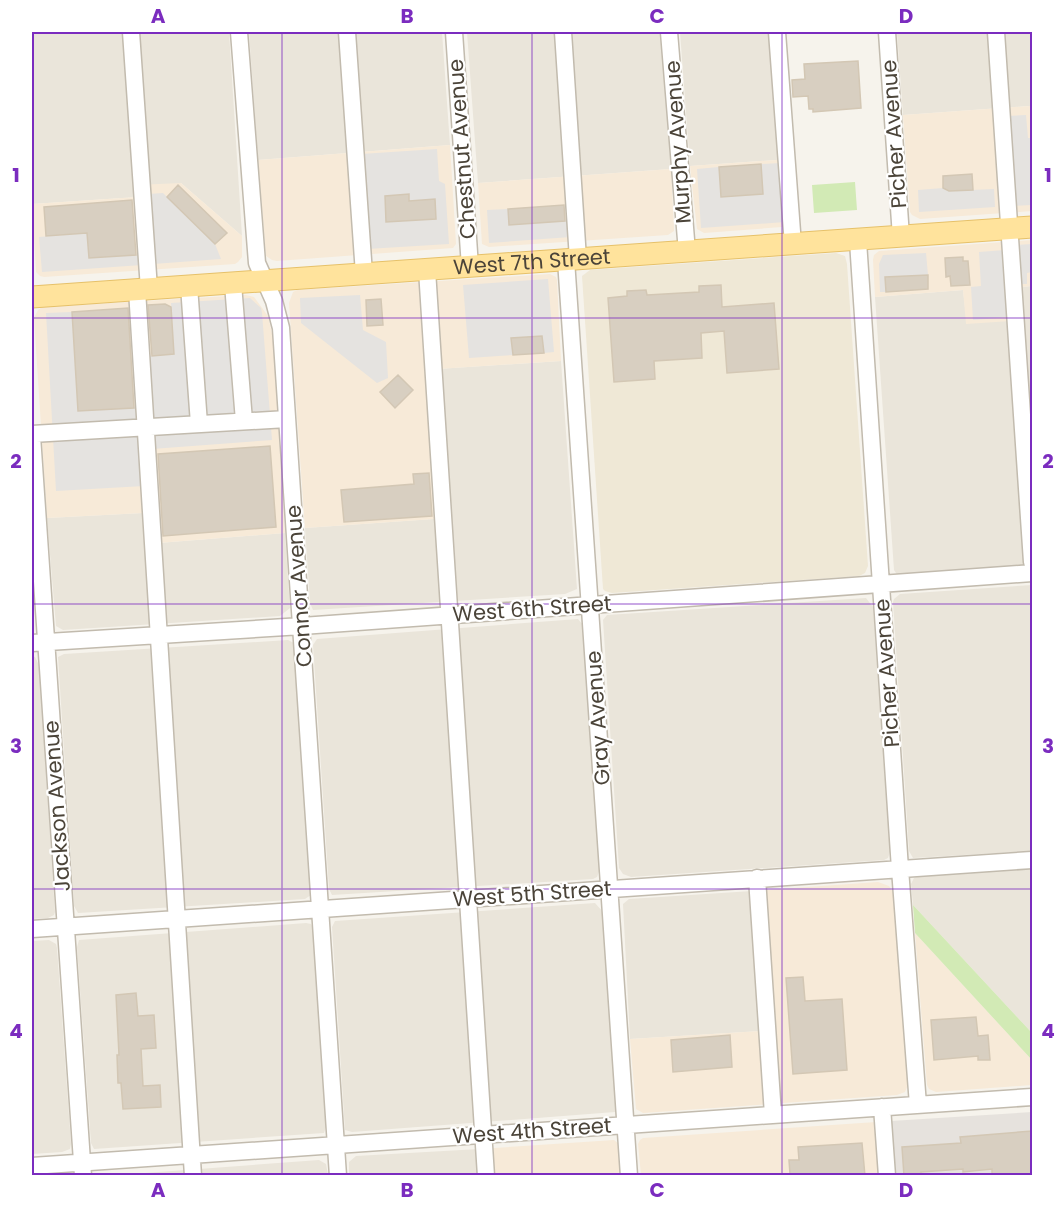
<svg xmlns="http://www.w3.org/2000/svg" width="1064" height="1207" viewBox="0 0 1064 1207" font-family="Poppins,sans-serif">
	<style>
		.residential { fill: #eae5da }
		.commercial { fill: #f7ead8 }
		.industrial { fill: #e6e2dd }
		.education { fill: #efe8d6 }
		.green { fill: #d2eab5 }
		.parking { fill: #e5e3e0; fill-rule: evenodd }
		.building { fill: #d8cfc1; stroke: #d3c7b4; stroke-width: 1.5 }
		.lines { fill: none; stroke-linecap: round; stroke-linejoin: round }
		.minor-casing { stroke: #c2bbae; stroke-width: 19 }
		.major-casing { stroke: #e6c16a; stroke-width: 23 }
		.minor { stroke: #fff; stroke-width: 16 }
		.major { stroke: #ffe39c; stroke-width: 21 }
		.grid { fill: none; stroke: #7b2cbf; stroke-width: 1.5; stroke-opacity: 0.55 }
		.labels { text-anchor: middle; stroke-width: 4.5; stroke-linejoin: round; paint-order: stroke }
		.street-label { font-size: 21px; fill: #4b4439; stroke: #fff }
		.neatline { fill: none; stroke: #7b2cbf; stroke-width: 2 }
		.grid-label { font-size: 20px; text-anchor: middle; font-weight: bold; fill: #7b2cbf }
	</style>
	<rect width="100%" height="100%" fill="#f6f3ec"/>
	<path class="residential" d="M32,32H229L242,236L181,183L138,197L32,204Z
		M249,32H442L450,145L258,160Z
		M467,32H661L671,169L478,183Z
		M680,32H782L791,159L690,166Z
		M897,32H1032V137L1029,106L903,115Z
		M1032,286V567L898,576L894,570L875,297L963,290L967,324L1009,288Z
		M561,361L577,589L565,594L313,610L310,603L305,528L448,518L437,369Z
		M143,513L146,544L285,533L290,608L280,616L63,630L56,626L47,518Z
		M1032,585V851L913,858L909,851L893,602L894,599L900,594Z
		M866,598L873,607L890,852L888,858L884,860L631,877L623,874L619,868L603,620L607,615Z
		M578,619L583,625L600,869L597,877L593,879L332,895L329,889L313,645L317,639Z
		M288,640L294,643L311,895L305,899L78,913L74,906L58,657L64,654Z
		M32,656L35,657L39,665L55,912L54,915L48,918L32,919Z
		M1032,869V1033L913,905L911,884L914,878L919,876Z
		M752,891L761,1031L630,1039L623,904L629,899Z
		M595,903L603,912L618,1109L615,1112L352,1132L345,1130L332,927L335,921Z
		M306,923L311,924L314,930L326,1127L324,1133L94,1149L91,1143L77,947L79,940Z
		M49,940L56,944L57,948L71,1144L70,1149L62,1152L32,1154V941Z
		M479,1149L481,1175L349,1176V1162L356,1156Z
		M319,1160L326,1164L328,1175L105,1176Z"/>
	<path class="commercial" d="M1030,106L1032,137V211L920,219L912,215L910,212L903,115Z
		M450,145L456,244L453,248L277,261L272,260L266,256L258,160Z
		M791,159L795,226L704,233L697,229L690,166Z
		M671,169L674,228V231L668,235L489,247L482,244L478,183Z
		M181,183L242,236V257L238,262L235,264L44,277L40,276L36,272L32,204L137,197V185Z
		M1032,240V286L1009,288L1011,321L966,324L963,290L875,297L873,260L874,255L879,251Z
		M550,274L556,277L557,280L561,361L438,369L448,518L305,528L289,303L293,292L297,290Z
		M246,295L254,297L268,316L273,338L285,533L145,544L143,513L47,518L34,318L38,310L42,307Z
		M878,882L889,886L894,893L908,1085L905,1092L897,1095L643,1113L636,1109L630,1039L761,1031L752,891Z
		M915,933L1032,1060V1085L936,1092L929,1089L927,1085Z
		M891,1121L895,1175H641L638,1144L640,1140L643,1138Z
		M614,1140L619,1144L621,1175H481L479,1149Z"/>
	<path class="industrial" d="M1032,1112V1175H895L891,1121Z"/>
	<path class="education" d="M836,253L845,256L847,264L868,566L865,573L859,576L612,593L605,591L603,589L582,276L590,270Z"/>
	<path class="green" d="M855,182L857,210L814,213L812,185Z
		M913,905L1032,1033V1060L915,933Z"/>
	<path class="parking" d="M1026,115L1028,138H1032V205L1013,206L1007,116Z
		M437,149L439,181L445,184L449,244L367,249L361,154ZM409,194V201L435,199L436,219L387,222L385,196Z
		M781,163L785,222L701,228L697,169L719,167L722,197L763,194L761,164Z
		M943,188L949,191L994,189L995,207L919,212L918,190Z
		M163,193L215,244L221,259L153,264L148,194Z
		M508,209L509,225L570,220L571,237L489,243L487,210Z
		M87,233L89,258L141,255L142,265L42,272L39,237Z
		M1032,244V272L1027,273V284H1019L1016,245Z
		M1005,250L1010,317L973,320L971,287L981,286L979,252Z
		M926,253L928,275L886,277V292H880L879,264L883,255Z
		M548,279L554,352L544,353L542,336L512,338L513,355L469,358L463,285Z
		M360,295L363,330L386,342L388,378L377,383L301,323L300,298Z
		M250,298L261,308L262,313L272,440L152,449L147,356L174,354L171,303Z
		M72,312L78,411L139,407L144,486L56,491L46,313Z"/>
	<path class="building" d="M858,61L861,108L813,112V109H809L808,96L793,97L792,80L805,79L804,64Z
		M761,164L763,194L721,197L719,167Z
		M972,174L973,190L949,191L943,188V176Z
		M178,185L227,233L215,244L167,197Z
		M409,194V201L435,199L436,219L386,222L385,196Z
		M132,200L136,255L89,258L87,233L46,236L44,207Z
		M564,205L565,221L509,225L508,209Z
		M963,257V261H968L970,285L951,286L950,276L946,277L945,258Z
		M928,275V289L886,292L885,277Z
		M721,285L722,307L774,303L779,369L727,373L724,331L701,333L702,358L654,361L655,379L614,382L608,298L627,296V291L646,290L647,295L699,292V286Z
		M381,299L383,325L367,326L366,300Z
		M165,304L171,307L174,354L152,356L148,305Z
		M128,308L134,408L78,411L72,312Z
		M542,336L544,353L513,355L511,338Z
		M398,375L413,390L395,408L380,392Z
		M270,446L276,527L163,536L158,454Z
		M429,473L432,516L344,522L341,490L414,484L413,474Z
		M803,977L805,1001L842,999L847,1070L793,1074L786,978Z
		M136,993L138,1016L154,1015L156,1048L141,1049L143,1086L160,1085L161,1107L123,1109L121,1083H118L117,1055H119L116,995Z
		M976,1017L978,1036L988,1035L990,1060H978V1056L934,1060L931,1020Z
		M730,1035L732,1067L673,1072L671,1040Z
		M1032,1131V1176H992V1169L963,1172V1169L921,1172V1176H904L902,1147L961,1143L960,1137Z
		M862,1143L865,1176L790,1174L789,1160H799L798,1147Z"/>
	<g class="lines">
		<g class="minor-casing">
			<path id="minor" d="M131,32L149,289
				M239,32L257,263L274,301L281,328L338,1176
				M347,32L364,274
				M454,32L470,267
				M563,32L578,259
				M669,32L687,252
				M777,32L793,245
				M887,32L901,237
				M996,32L1032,562
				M858,241L900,869L918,1105
				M566,260L629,1176
				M427,270L486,1176
				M233,284L244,421
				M189,286L199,424
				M137,290L193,1176
				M32,434L287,419
				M32,436L83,1176
				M32,643L302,626L1032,573
				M757,878L773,1115
				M32,929L1032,860
				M882,1107L887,1176
				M32,1166L1032,1097"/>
		</g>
		<g class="major-casing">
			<g id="major">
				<path id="s1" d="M32,297L1032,227"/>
			</g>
		</g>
		<use href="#minor" class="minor"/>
		<use href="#major" class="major"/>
	</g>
	<path class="grid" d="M282,32V1176M532,32V1176M782,32V1176M32,318H1032M32,604H1032M32,889H1032"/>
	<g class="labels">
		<g class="street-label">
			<text transform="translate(894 134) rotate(-94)" y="7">Picher Avenue</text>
			<text transform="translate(678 142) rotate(-94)" y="7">Murphy Avenue</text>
			<text transform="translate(462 149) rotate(-94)" y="7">Chestnut Avenue</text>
			<text dy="7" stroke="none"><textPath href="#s1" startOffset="501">West 7th Street</textPath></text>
			<text transform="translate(299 586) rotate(-94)" y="7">Connor Avenue</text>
			<text transform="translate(532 609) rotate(-4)" y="7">West 6th Street</text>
			<text transform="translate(887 673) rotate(-94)" y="7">Picher Avenue</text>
			<text transform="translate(598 718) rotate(-94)" y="7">Gray Avenue</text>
			<text transform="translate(57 806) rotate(-94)" y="7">Jackson Avenue</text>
			<text transform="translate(532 894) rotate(-4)" y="7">West 5th Street</text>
			<text transform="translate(532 1131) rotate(-4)" y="7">West 4th Street</text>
		</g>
	</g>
	<rect width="1064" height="1207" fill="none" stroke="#ffffff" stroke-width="66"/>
	<rect x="33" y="33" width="998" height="1141" class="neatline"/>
	<g class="grid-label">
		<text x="158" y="23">A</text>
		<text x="407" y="23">B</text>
		<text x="657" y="23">C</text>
		<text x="906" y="23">D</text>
		<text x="16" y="182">1</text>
		<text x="1048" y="182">1</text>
		<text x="16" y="468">2</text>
		<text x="1048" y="468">2</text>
		<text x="16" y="753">3</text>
		<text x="1048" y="753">3</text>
		<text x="16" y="1038">4</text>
		<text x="1048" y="1038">4</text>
		<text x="158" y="1197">A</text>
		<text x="407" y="1197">B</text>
		<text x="657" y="1197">C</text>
		<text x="906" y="1197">D</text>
	</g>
</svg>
